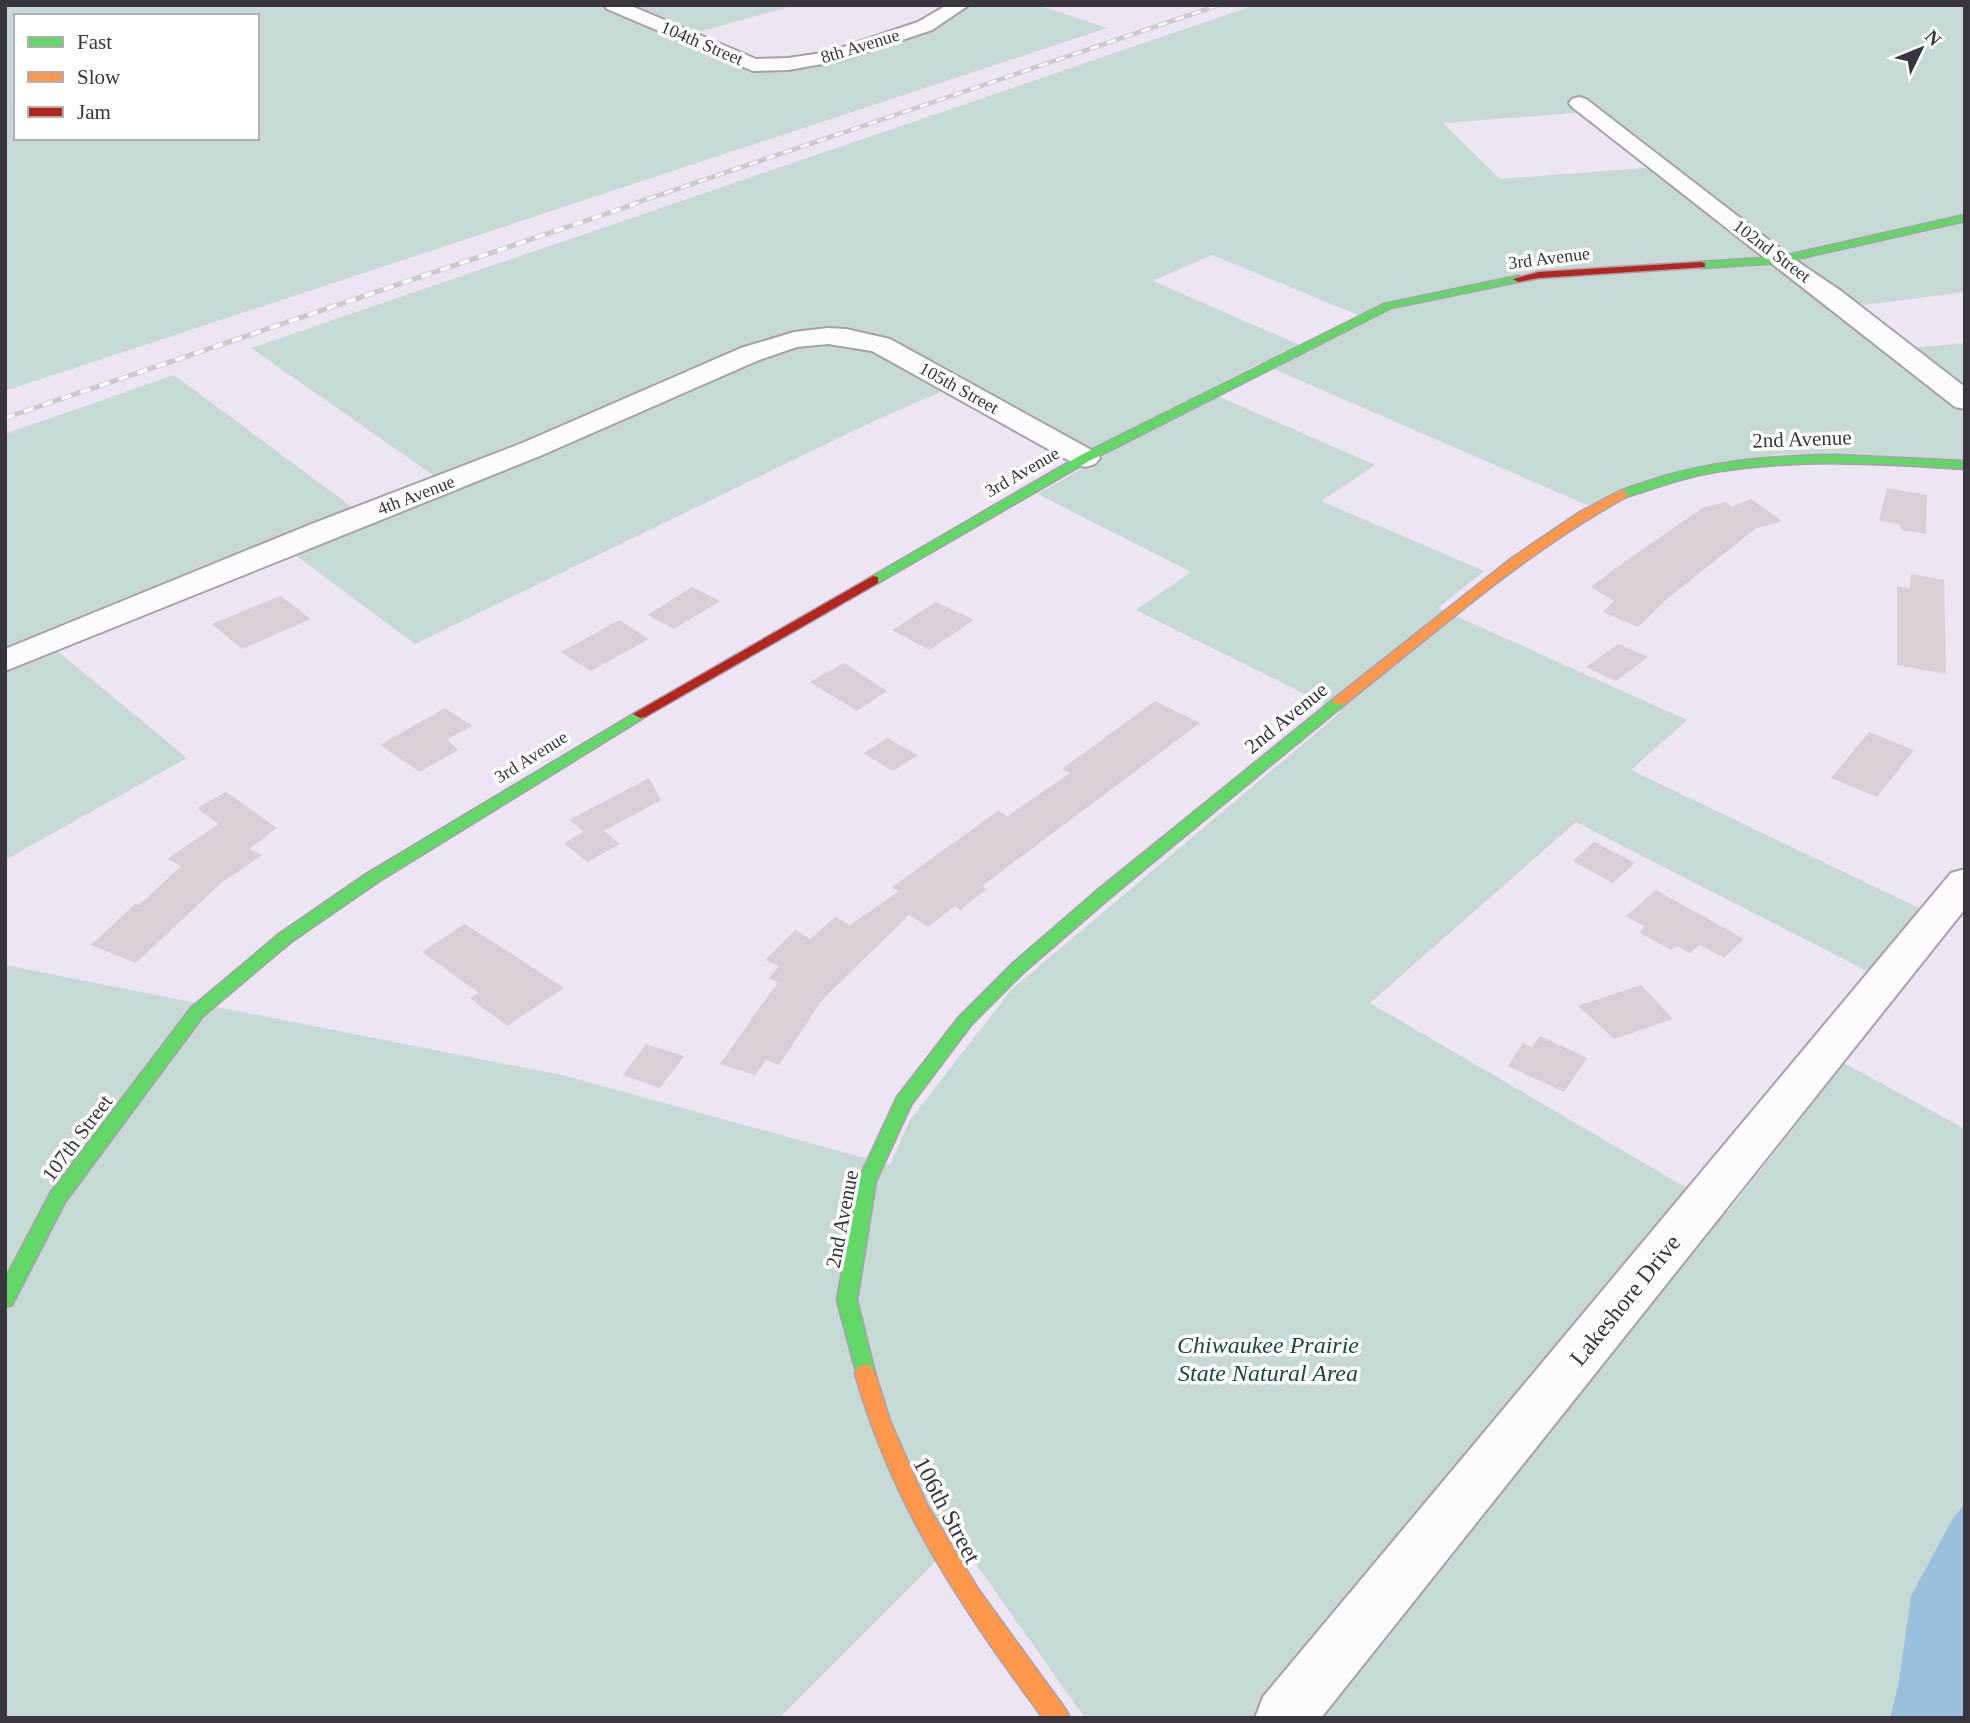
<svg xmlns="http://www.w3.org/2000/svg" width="1970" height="1723" viewBox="0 0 1970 1723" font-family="'Times New Roman',serif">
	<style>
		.green { fill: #c7d9d4; fill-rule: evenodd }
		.water { fill: #9ac0de }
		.building { fill: #d9ced5 }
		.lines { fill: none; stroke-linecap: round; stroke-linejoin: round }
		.street-casing { stroke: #a7a0ac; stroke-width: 4 }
		.fast-casing { stroke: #a7a0ac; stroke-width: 3 }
		.slow-casing { stroke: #a7a0ac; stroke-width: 3 }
		.jam-casing { stroke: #a7a0ac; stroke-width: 3 }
		.street { fill: #fcfbfd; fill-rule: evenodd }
		.fast { fill: #63d668; fill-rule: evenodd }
		.slow { fill: #ff974d; fill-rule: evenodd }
		.jam { fill: #b3261e; fill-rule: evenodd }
		.rail-far1-casing { stroke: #cccace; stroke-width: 4.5 }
		.rail-casing { stroke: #cccace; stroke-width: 5 }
		.rail-far1 { stroke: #fff; stroke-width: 2.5; stroke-dasharray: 9; stroke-linecap: butt }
		.rail { stroke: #fff; stroke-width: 3.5; stroke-dasharray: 10; stroke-linecap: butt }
		.labels { text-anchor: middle; stroke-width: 7; stroke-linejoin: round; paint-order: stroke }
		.far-street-label { font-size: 18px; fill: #3a343f; stroke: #fff }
		.street-label { font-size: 21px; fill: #3a343f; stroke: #fff }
		.near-street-label { font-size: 24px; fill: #3a343f; stroke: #fff }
		.near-park-label { font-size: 24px; font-style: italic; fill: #194a33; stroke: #fff }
	</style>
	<rect width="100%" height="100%" fill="#ede4f4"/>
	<path class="green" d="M5,5H796L680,37L734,60L793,67L951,17L967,5H1038L1107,28L5,391ZM16,16H257V138H16Z
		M1255,5H1965V292L1839,308L1889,350L1965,343V405L1957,406L1965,414V459L1778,454L1587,505L1260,363L1206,391L1375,465L1321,501L1484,571L1438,608L1687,720L1631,770L1921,909L1867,971L1576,822L1370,1003L1728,1212L1844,1063L1965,1129V1503L1952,1520L1899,1681L1890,1718H1085L958,1539L779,1718H5V965L566,1076L890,1165L910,1120L1012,989L1341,712L1136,610L1191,572L1038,494L1107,454L1068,439L960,383L861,427L415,644L279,543L44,640L187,758L5,860V434L174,375L368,519L450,487L251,348ZM1602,111L1613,123L1670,166L1500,179L1443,123ZM1212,255L1370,320L1311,350L1153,281Z"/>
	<path class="water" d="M1965,1503V1718H1890L1899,1681L1911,1596L1952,1520Z"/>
	<path class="building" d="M1887,488L1927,495L1926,534L1902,530L1900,525L1879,520Z
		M1751,499L1782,521L1755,529L1668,598L1638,627L1603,612L1614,601L1591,587L1609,573L1702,508L1726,502L1732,507Z
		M1911,574L1944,580L1946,674L1897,665V586L1910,589Z
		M692,587L720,601L674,629L648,615Z
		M280,596L311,619L242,649L212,624Z
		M936,602L974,620L929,650L892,630Z
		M619,620L649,639L591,671L561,652Z
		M1618,644L1648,657L1616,681L1586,667Z
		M844,663L887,691L857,711L810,682Z
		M1155,701L1200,723L982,886L987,889L960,910L955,906L928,927L909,915L821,1001L779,1065L766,1060L755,1075L720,1064L778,982L769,978L779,966L765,960L795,930L810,939L835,917L850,925L899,891L892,887L998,811L1008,816L1070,773L1062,769Z
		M445,708L473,726L447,739L458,750L420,772L380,745Z
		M1869,732L1914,750L1877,797L1831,778Z
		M887,738L918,755L893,771L863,753Z
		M649,778L661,800L604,831L620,844L587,862L564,843L584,832L569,820Z
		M226,792L277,828L249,849L262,855L221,883L136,963L91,945L135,904L139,905L181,866L167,859L219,824L197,808Z
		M1594,842L1635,863L1613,883L1573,861Z
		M1656,890L1744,939L1724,958L1700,945L1690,953L1677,946L1671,950L1640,933L1644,926L1626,916Z
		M465,924L564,988L507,1026L470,998L479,993L422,952Z
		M1641,985L1673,1019L1614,1039L1578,1006Z
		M1540,1036L1587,1058L1564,1092L1508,1066L1523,1043L1532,1047Z
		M646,1044L684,1056L660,1088L623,1075Z"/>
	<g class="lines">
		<g class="street-casing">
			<path id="street" d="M604,5H629L756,59L788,58L829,52L918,22L947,5H969L932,30L839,61L788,70L753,71L607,9Z
				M1579,97L1586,99L1788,255L1841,291L1965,387V409L1955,407L1572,107L1569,103L1572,99Z
				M828,328L846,329L890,339L1095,452L1100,458L1095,464L1085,467L1075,464L872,351L828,344L797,347L759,360L540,456L5,671V649L309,525L520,444L741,348L794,332Z
				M1965,869V909L1321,1718H1255L1263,1697L1951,873Z"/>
		</g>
		<g class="fast-casing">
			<path id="fast" d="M1965,215V221L1779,263L1701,268L1696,265L1701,262L1779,257Z
				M1518,276L1522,277V281L1391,308L1089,461L878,583H868L866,580L1081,455L1384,304Z
				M1834,455L1965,461V469C1879,463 1794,458 1709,473C1679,478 1651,490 1622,498L1616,494C1624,488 1636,485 1646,482C1707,461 1770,456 1834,455Z
				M1340,697L1347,701L1345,704L1112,896L1024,972L971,1025L911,1105L876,1181L857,1300L875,1373L872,1379L865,1382L858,1379L837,1300L858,1181L897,1097L959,1017L1012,964L1100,888L1335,698Z
				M640,710L647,714L645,717L378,882L291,942L203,1016L65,1202L12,1305L5,1307V1279L51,1192L191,1008L279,934L366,874Z"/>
		</g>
		<g class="slow-casing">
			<path id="slow" d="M1622,490L1628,494L1626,497C1524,553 1436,632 1345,704H1335L1333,701L1335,698L1512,558L1580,512Z
				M865,1364L872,1367L875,1373L890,1421L927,1505L978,1589L1066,1710L1070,1718H1043C960,1605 894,1509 855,1373L858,1367Z"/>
		</g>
		<g class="jam-casing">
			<path id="jam" d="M1701,262L1705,263V267L1539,278L1518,282L1513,279L1539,272Z
				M873,576L878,577V583L645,717L640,718L633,714Z"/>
		</g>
		<use href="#street" class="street"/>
		<use href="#fast" class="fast"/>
		<use href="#slow" class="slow"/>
		<use href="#jam" class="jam"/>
		<g class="rail-far1-casing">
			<path id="rail-far1" d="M630,205L1219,5"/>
		</g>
		<g class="rail-casing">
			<path id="rail" d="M5,418L635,204"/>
		</g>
		<use href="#rail-far1" class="rail-far1"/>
		<use href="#rail" class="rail"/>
	</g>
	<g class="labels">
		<g class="far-street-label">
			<text transform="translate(702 43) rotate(23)" y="6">104th Street</text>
			<text transform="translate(860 46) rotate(-17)" y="6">8th Avenue</text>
			<text transform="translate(1772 251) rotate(37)" y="6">102nd Street</text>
			<text transform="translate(1549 258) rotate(-7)" y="6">3rd Avenue</text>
			<text transform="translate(959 388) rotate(29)" y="6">105th Street</text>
			<text transform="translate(1022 472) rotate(-30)" y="6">3rd Avenue</text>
			<text transform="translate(416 495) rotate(-21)" y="6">4th Avenue</text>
			<text transform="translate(531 757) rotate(-32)" y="6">3rd Avenue</text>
		</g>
		<g class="street-label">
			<text transform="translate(1802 439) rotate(-2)" y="7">2nd Avenue</text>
			<text transform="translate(1286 718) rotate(-39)" y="7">2nd Avenue</text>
			<text transform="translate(77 1138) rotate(-53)" y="7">107th Street</text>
			<text transform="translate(842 1219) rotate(-79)" y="7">2nd Avenue</text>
		</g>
		<g class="near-street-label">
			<text transform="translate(1625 1300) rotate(-51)" y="8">Lakeshore Drive</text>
			<text transform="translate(947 1510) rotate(62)" y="8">106th Street</text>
		</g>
		<g class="near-park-label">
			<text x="1268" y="1353">Chiwaukee Prairie<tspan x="1268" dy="28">State Natural Area</tspan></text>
		</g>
	</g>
	<rect width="1970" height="1723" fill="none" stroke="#3a343f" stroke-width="14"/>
	<rect x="14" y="14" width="245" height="126" fill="#ffffff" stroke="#b0aeb2" stroke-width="2"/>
	<rect x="28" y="37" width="35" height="10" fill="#63d668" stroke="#b0aeb2" stroke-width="2"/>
	<text x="77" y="49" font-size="21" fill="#3a343f">Fast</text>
	<rect x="28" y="72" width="35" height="10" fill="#ff974d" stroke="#b0aeb2" stroke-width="2"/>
	<text x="77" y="84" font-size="21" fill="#3a343f">Slow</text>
	<rect x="28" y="107" width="35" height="10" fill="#b3261e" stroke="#b0aeb2" stroke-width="2"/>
	<text x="77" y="119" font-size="21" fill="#3a343f">Jam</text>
	<g transform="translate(1921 49) rotate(47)" stroke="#ffffff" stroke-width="5" paint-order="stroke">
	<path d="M0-5L12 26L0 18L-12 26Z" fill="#3a343f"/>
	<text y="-10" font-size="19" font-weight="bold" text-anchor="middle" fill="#3a343f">N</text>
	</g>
</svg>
